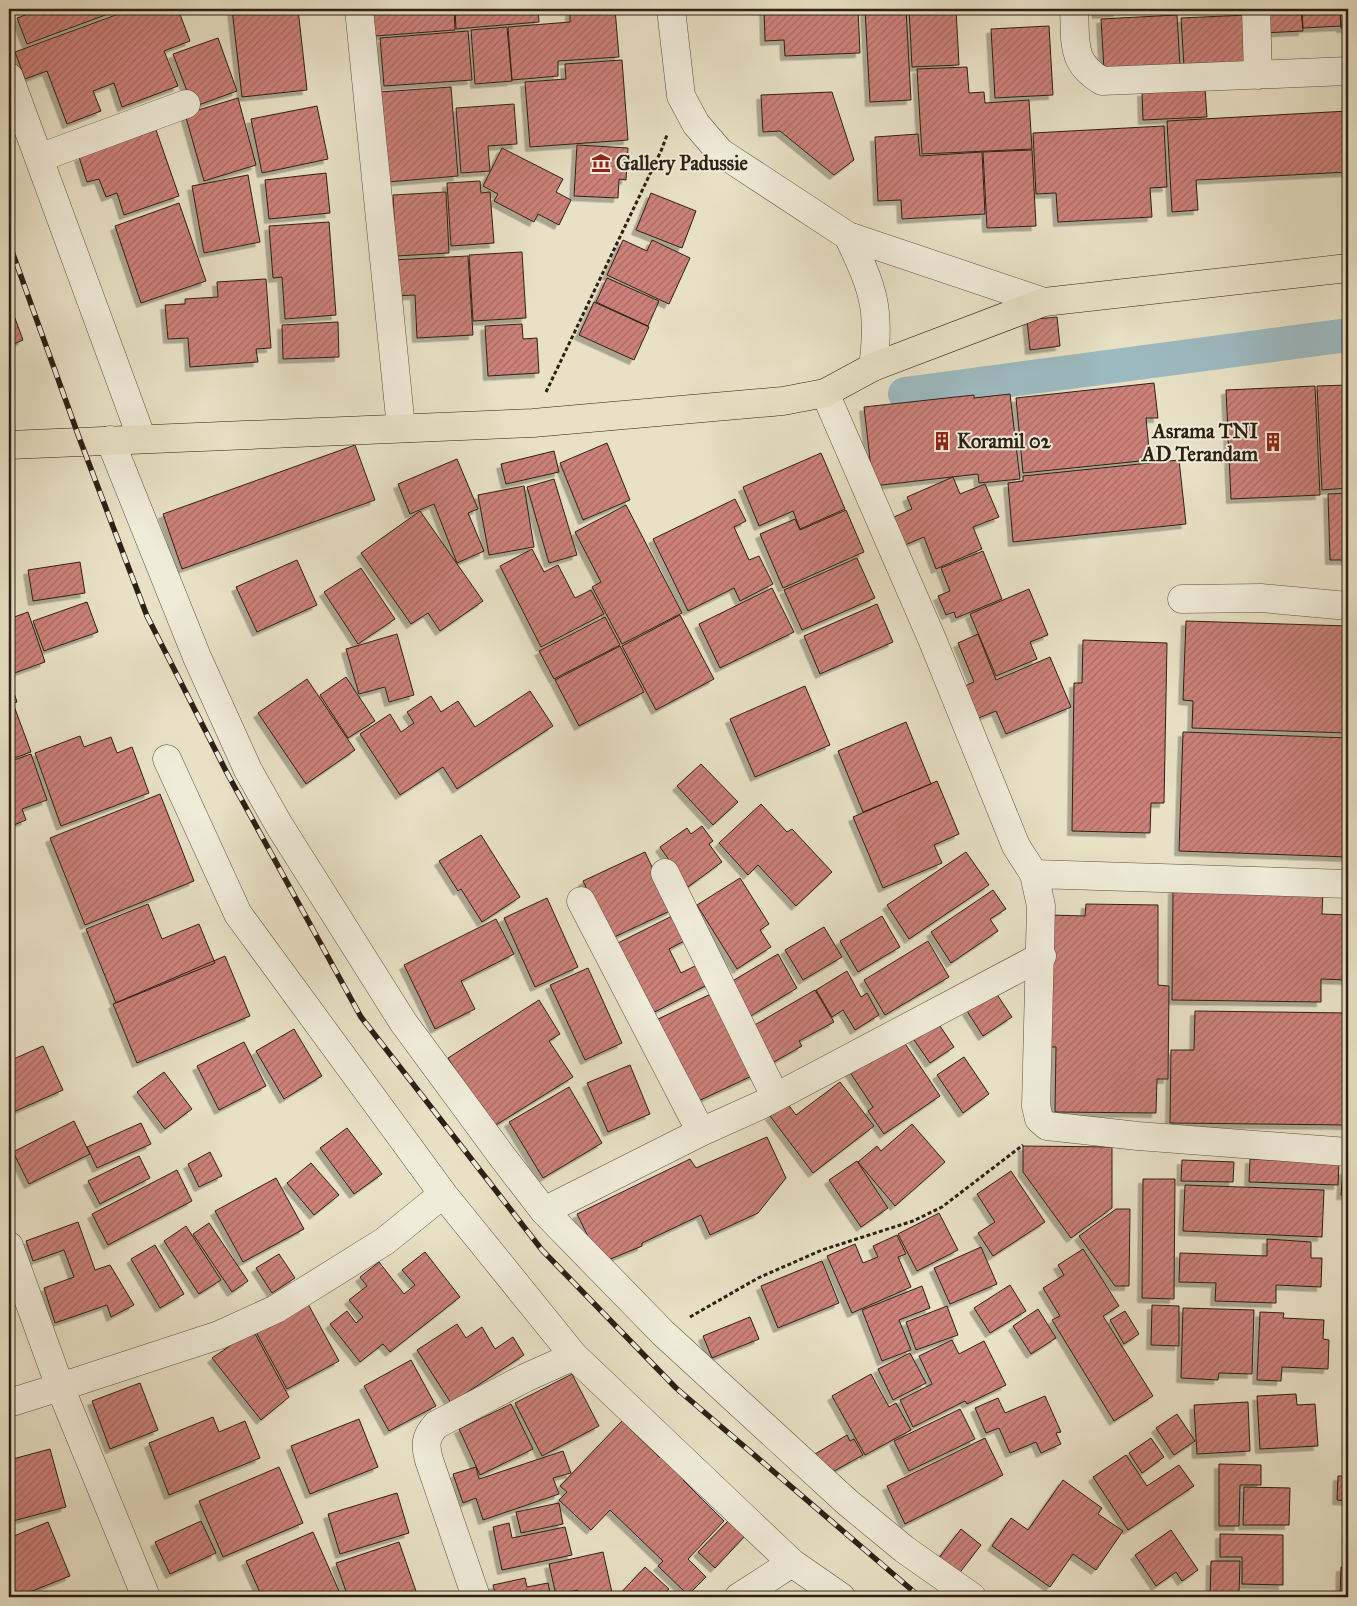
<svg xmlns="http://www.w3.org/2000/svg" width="1357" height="1606" viewBox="0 0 1357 1606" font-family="'IM FELL Great Primer',serif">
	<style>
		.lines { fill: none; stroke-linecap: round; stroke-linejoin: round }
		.canal { stroke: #9dbac1; stroke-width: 34 }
		.building { fill: url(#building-hatch); stroke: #2c2015; filter: url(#shadow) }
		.minor-casing { stroke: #5b5041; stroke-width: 29 }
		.major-casing { stroke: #2c2015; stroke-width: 29 }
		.path { stroke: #2c2015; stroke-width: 3; stroke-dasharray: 4 2.5; stroke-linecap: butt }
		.minor { stroke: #f0ecda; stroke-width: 28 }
		.major { stroke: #e8e1c6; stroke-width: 28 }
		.rail-casing { stroke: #2c2015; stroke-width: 5.5 }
		.rail { stroke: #f0ecda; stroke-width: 4; stroke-dasharray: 11; stroke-linecap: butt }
		.labels { text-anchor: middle; stroke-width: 4; stroke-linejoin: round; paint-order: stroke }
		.poi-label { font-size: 20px; font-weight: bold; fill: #2c2015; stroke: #f0ecda; text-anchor: start }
	</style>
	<defs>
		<pattern id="building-hatch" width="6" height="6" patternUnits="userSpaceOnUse" patternTransform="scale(1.25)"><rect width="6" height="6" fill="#cc817a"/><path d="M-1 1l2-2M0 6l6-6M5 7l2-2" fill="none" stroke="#a66963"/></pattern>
		<filter id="shadow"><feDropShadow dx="-4.5" dy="4.5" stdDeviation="0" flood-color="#0004"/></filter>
	</defs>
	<rect width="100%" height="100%" fill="#e8e1c6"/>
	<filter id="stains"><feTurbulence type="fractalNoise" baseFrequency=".004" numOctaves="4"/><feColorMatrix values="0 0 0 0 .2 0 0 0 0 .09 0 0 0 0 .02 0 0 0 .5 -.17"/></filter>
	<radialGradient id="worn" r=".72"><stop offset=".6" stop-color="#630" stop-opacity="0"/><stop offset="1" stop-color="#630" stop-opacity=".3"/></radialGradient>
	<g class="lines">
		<path class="canal" d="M905,394L1348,335"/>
	</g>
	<path class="building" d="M41,9H106L108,14L27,44L17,18Z
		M108,9H121L109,13Z
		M132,9H178L190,41L164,51L178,86L122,107L114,83L93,91L101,111L67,124L47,71L25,79L15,52Z
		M232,9H298L307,90L242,97Z
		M361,9H454L455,30L363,37Z
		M455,9H538L539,22L456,29Z
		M615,9L619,57L558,61V76L512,80L508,27L570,22V10Z
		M764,9H858L860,53L785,56L784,40L765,41Z
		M865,9H906L911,100L870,102Z
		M909,9H956L959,65L912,67Z
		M1096,9H1118V12L1097,14Z
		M1261,9H1301L1303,31L1262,33Z
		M1302,9H1340L1341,26L1303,28Z
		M1340,9H1348V28H1341Z
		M1177,15L1180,66L1104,70L1101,19Z
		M1247,15L1250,63L1184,66L1181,18Z
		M1049,26L1053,95L995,98L991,29Z
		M507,27L512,81L475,84L471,30Z
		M468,31L472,80L384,86L380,38Z
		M218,38L237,91L193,107L173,54Z
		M622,60L628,140L530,147L525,82L566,79L565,64Z
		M967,67L969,93L984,92L985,103L1029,100L1032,149L922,154L917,69Z
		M451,87L458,176L388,182L380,92Z
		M1205,88L1207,117L1143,120L1142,92Z
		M832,92L854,160L834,175L780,131L763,132L761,95Z
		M238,98L256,165L204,181L185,114Z
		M514,104L517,144L488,146L490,171L461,173L456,108Z
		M317,106L328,159L262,173L251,119Z
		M1348,111V172L1196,180L1198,210L1172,212L1167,121Z
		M1164,126L1167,187L1150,188L1152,217L1058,222L1056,193L1036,194L1033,133Z
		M156,130L179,196L124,215L117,193L106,197L99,179L87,182L79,157Z
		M918,134L920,156L982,152L985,214L902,219L901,200L878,201L875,137Z
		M577,145L628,148L626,180L619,179L618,198L574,196Z
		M502,148L563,179L556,192L571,200L559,225L538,214L534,222L494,201L498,194L483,186Z
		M1032,150L1036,226L987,228L983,152Z
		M326,173L330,213L269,219L265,180Z
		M248,175L260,242L204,253L192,186Z
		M480,181L481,193L490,192L494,243L451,246L447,183Z
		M446,192L449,253L396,256L393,195Z
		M651,193L696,211L682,248L636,230Z
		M179,203L206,281L141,303L115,226Z
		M329,222L336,315L285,319L282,277L273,278L269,226Z
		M623,240L647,251L652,240L690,258L669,304L607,275Z
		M522,252L526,318L473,321L469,255Z
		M468,256L473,335L417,338L415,295L394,296L392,260Z
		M607,278L659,301L648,326L596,302Z
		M266,279L271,348L256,349L258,362L190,367L188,338L168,339L165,305L185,304V299L218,297L217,282Z
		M9,302L23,340L9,346Z
		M594,302L649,327L634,360L579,335Z
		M1057,317L1060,346L1030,350L1027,320Z
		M338,322L339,357L283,359L282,325Z
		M522,324L523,339L537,338L539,373L488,376L485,326Z
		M1154,383L1158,418H1146L1150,460L1023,473L1016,398Z
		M1348,385V488L1322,490L1317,386Z
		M1315,386L1320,495L1231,499L1226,390Z
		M1010,394L1020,479L979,483L978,474L873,486L864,407L974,395V398Z
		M607,443L630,500L583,520L560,463Z
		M355,445L375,500L182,569L163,514Z
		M554,451L559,472L506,484L501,464Z
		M821,453L845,509L800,529L793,511L759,526L743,487Z
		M457,459L478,509L468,513L484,551L457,563L434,504L410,514L398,484Z
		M1179,460L1186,524L1013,542L1008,483L1023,481V476Z
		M953,477L960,494L985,484L999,517L973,527L982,549L936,569L924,537L905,545L894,517L912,509L907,497Z
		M554,479L577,555L549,563L527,487Z
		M524,486L534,547L489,555L478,495Z
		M1348,493V560H1330L1328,494Z
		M735,499L746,521L734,527L749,560L759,556L773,584L740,601L734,588L688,611L653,539Z
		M626,505L682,613L622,644L592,587L601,582L575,532Z
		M846,510L864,552L783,588L760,534L795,519L800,530Z
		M420,511L483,601L440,631L428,613L411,624L361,553Z
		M532,549L544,572L558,565L575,598L591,590L604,614L541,647L500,566Z
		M983,551L1002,599L956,618L954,612L946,615L938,596L950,591L941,568Z
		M857,558L875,598L802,630L784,590Z
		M297,560L317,605L257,632L236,587Z
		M80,562L85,593L33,601L28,570Z
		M361,568L395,619L358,644L324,592Z
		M772,588L794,632L720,668L699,624Z
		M1029,589L1048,635L1030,642L1037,659L996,676L970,614Z
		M87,602L98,632L44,651L33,621Z
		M877,604L893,642L820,674L804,636Z
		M28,612L45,662L9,675V619Z
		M680,615L714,679L656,710L622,646Z
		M605,617L620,645L554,679L539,651Z
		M1186,621L1348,626V733L1192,728L1193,701L1183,700Z
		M397,634L414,695L389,702L385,687L359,694L346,649Z
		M978,634L996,680L1050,657L1071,707L1006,734L996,711L971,721L958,689L974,682L958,643Z
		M1083,640L1167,643L1164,803H1151L1150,833L1072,831L1074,683H1082Z
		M620,646L644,692L579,726L555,680Z
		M346,677L375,721L348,738L320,695Z
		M9,678L17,702L9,705Z
		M307,679L355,750L306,784L258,713Z
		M805,686L830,745L755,777L730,719Z
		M530,691L553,726L457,789L443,767L400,795L360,734L390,714L401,732L414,723L407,712L431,696L441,712L458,701L475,727Z
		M14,706L31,752L9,760V708Z
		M906,722L931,784L863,812L838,751Z
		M1183,732L1348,738V857L1179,851Z
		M80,736L84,747L111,737L117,753L132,747L149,793L61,826L35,753Z
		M31,754L47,800L22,809L26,820L9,827V762Z
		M701,764L738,802L713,825L677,786Z
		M937,781L959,834L934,845L942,863L883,888L853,817Z
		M160,794L194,881L85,925L50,838Z
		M761,804L787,832L792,829L832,872L796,906L758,865L748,875L719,843Z
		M702,826L713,841L709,844L722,862L688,887L660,847L687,828L691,834Z
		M481,835L520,897L482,922L461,889L458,891L439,861Z
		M645,852L672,910L610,939L583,881Z
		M966,852L989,885L909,939L887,905Z
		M740,878L769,924L760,930L771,947L737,969L697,905Z
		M1173,889L1323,891L1322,914L1348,915V980L1321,979V1002L1172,1000Z
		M993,890L1006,909L990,919L998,931L951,963L931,932Z
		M547,898L578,967L535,987L504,918Z
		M148,904L162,939L199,924L215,963L116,1003L86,929Z
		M1086,904L1158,905V985L1169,986L1168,1079H1157L1156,1113L1055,1112L1056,1047H1048L1050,915L1085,916Z
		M678,913L690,938L669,949L681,973L701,963L711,983L645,1017L610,947Z
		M882,916L900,947L858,972L840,941Z
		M496,919L514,954L461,981L475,1009L435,1029L404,965Z
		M824,927L842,957L803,980L785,950Z
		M928,941L949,977L885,1015L864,980Z
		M778,954L797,988L749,1017L729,983Z
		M225,956L250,1016L137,1063L113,1004Z
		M588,968L622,1043L585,1060L550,985Z
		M847,971L861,997L867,993L879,1015L855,1030L843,1010L832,1017L816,990Z
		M815,990L834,1022L799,1041L802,1046L767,1066L746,1030Z
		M717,991L756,1074L692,1104L654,1021Z
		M996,993L1012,1017L983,1036L967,1011Z
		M539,1000L560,1034L549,1041L573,1077L491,1128L448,1058Z
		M1195,1011L1348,1013V1125L1170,1123L1171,1050H1194Z
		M934,1017L954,1047L930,1063L910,1034Z
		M294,1029L322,1076L284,1099L256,1051Z
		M900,1036L940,1096L884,1134L868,1111L873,1107L849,1071Z
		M244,1042L266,1086L219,1110L197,1066Z
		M43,1046L63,1090L9,1114V1061Z
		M964,1057L989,1094L963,1113L937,1075Z
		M630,1065L650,1114L608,1132L587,1083Z
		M164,1072L192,1109L165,1129L137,1092Z
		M840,1082L874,1126L813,1173L770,1116L787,1103L796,1115Z
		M569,1087L602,1143L543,1178L509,1122Z
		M74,1121L90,1154L29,1184L13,1152Z
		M141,1123L151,1144L97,1168L87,1147Z
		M912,1124L945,1162L895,1206L858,1162L877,1146L881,1151Z
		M347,1128L382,1174L354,1194L320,1148Z
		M767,1137L786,1178L758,1213L710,1235L701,1215L642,1243V1246L601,1263L577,1214L690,1159L696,1168Z
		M1023,1146L1112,1147V1208L1071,1238L1023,1172Z
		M210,1152L222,1176L199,1187L188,1164Z
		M139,1156L150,1178L100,1204L88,1181Z
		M1250,1159L1339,1163L1338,1185L1249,1182Z
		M1182,1160L1234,1162L1233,1182L1181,1181Z
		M857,1161L888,1208L861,1227L829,1180Z
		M311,1163L339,1195L314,1215L287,1183Z
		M177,1170L192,1201L108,1245L92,1214Z
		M1343,1170H1348V1195H1341Z
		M1011,1171L1045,1222L993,1256L978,1233L995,1222L977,1194Z
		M276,1178L304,1229L243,1262L215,1211Z
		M1143,1179H1175L1174,1299L1142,1298Z
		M1185,1185L1324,1190L1322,1237L1183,1231Z
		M1116,1209H1130L1129,1286H1115L1079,1236Z
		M939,1213L958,1250L917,1271L898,1234Z
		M78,1222L95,1270L110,1265L134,1305L111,1317L107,1305L55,1323L44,1288L74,1277L64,1250L33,1261L26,1241Z
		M209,1223L248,1281L232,1292L193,1234Z
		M186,1226L221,1280L199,1294L164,1241Z
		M897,1235L906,1254L898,1257L911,1287L852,1313L827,1256L855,1244L863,1263L878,1257L873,1246Z
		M1267,1239L1311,1242V1258H1322L1321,1287L1276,1285V1303L1215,1301L1216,1283L1179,1282L1180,1253L1267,1256Z
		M155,1245L184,1294L160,1308L131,1259Z
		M981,1247L997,1284L950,1304L934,1268Z
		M1083,1249L1119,1306L1103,1316L1153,1396L1114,1421L1052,1320L1060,1316L1043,1288L1064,1275L1058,1265Z
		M425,1252L460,1297L390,1352L383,1344L360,1362L330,1324L347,1311L356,1323L363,1317L349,1300L367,1286L360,1277L379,1262L404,1294L415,1285L402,1270Z
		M279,1254L295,1278L272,1293L256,1268Z
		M822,1261L839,1303L778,1328L761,1286Z
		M1010,1285L1026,1311L990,1333L974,1308Z
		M922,1286L930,1308L899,1320L911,1350L882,1361L862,1310Z
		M308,1304L339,1361L287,1389L256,1332Z
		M1152,1305L1179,1306V1346L1151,1345Z
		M947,1306L958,1335L916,1350L906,1322Z
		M1183,1308L1254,1310L1252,1374L1219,1373L1218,1380L1181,1378Z
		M1038,1309L1056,1338L1031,1354L1013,1326Z
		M1125,1311L1139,1334L1124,1344L1110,1320Z
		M1260,1312L1284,1313L1283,1318L1324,1320L1323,1339L1329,1340L1328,1369L1282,1367L1281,1381L1257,1380Z
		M750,1317L759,1339L712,1358L703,1336Z
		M457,1324L466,1338L482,1327L495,1349L513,1337L524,1355L451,1403L417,1350Z
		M253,1330L289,1397L261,1420L212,1358Z
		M952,1340L959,1354L984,1341L1006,1385L967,1404L965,1401L913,1427L900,1400L932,1384L919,1356Z
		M910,1353L926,1383L893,1400L878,1369Z
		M411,1360L436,1406L389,1431L364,1386Z
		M572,1374L599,1426L542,1456L515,1403Z
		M871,1374L889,1407L896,1403L911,1430L865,1455L832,1396Z
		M140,1383L158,1430L110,1449L92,1401Z
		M1296,1394L1297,1405L1315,1404L1318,1446L1260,1449L1257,1396Z
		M1045,1396L1061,1432L1056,1433L1061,1444L1041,1453L1036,1442L1010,1453L999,1428L986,1433L975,1408L998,1398L1005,1413Z
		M1248,1402L1250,1451L1197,1454L1194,1405Z
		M511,1404L533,1449L480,1475L459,1429Z
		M960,1409L975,1439L909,1471L894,1441Z
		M1177,1414L1195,1441L1174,1455L1156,1428Z
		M213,1417L219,1432L245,1421L260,1458L169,1495L149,1443Z
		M359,1419L378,1467L310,1494L291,1446Z
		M622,1421L660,1458L666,1451L690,1474L683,1480L724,1521L688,1559L706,1577L688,1595L658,1566L663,1561L610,1510L591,1530L559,1500L567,1492L560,1486Z
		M847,1435L850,1441L854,1439L863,1455L827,1475L815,1454Z
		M985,1438L1003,1475L905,1524L887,1486Z
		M1151,1438L1164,1457L1142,1473L1129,1453Z
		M50,1449L66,1507L9,1522V1460Z
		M563,1451L571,1473L553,1478L559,1494L483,1520L476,1498L463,1503L453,1474L476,1467L479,1479Z
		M1126,1455L1147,1486L1179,1465L1194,1486L1128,1530L1093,1477Z
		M1219,1464L1261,1465V1485H1240L1239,1526H1219Z
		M279,1467L303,1523L223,1557L199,1501Z
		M1338,1476H1348V1534V1501L1337,1500Z
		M1063,1480L1102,1508L1098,1514L1123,1531L1096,1570L1073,1554L1050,1587L992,1546L1011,1518L1028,1530Z
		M1244,1487L1290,1488L1289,1525H1243Z
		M397,1493L409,1533L340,1554L328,1514Z
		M559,1503L563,1524L521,1533L516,1512Z
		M730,1519L746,1535L715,1568L698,1552Z
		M201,1521L216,1553L170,1574L155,1542Z
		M48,1522L70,1576L17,1597H9V1538Z
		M509,1523L512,1538L565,1527L572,1555L502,1570L493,1527Z
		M961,1529L981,1545L958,1575L938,1559Z
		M1171,1530L1198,1570L1182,1581L1176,1572L1156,1586L1135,1555Z
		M313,1532L339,1591L325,1597H262L246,1561Z
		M1220,1534L1283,1535V1585L1242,1584V1557H1220Z
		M399,1542L418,1597H348L336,1563Z
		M603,1552L613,1597H579L577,1590L556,1595L549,1564Z
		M1211,1561H1240L1239,1593L1279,1594V1597H1210Z
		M645,1567L669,1589L660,1597H619L618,1596Z
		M1341,1567H1348V1597H1340Z
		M525,1578L527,1587L548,1583L551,1597H496L493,1585Z
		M66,1592L68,1597H52Z"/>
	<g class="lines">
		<g class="minor-casing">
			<path id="minor" d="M359,9L401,428
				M671,9L681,96L696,124L720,152L848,236L1044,302
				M1074,9C1076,42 1070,62 1102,81L1348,71
				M1256,9L1258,75
				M9,77L142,439
				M39,158L186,104
				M848,236C873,288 881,309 873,367
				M825,393L932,639L1016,846L1034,874L1041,906L1036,1106L1039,1119L1047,1126L1138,1136L1348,1152
				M110,440L197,657L248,770L279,825L403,1022L501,1155L544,1211L663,1333L847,1502L904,1549L972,1597
				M1182,599L1261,598L1348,606
				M167,759L238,914L443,1194L574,1356L792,1563L841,1597
				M665,873L775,1096
				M1034,874L1348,884
				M581,901L701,1132
				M544,1211L701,1132L761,1105L1042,956
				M9,1246L60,1387L9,1403
				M146,1597L60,1387L219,1335L276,1309L385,1241L443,1194
				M476,1597L429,1460C425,1445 425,1437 436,1425L525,1378L574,1356
				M739,1597L792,1563"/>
		</g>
		<g class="major-casing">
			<path id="major" d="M9,445L533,423L783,401L825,393L873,367L1044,302L1348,268"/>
		</g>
		<path class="path" d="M546,392L661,151L667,135
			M690,1317L758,1278L822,1250L913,1221L942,1207L1023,1145"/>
		<use href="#minor" class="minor"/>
		<use href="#major" class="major"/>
		<g class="rail-casing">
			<path id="rail" d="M9,243L80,440L147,616L227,773L361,1017L542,1250L676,1388L920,1597"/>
		</g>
		<use href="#rail" class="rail"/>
	</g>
	<defs>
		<g id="museum-bare" transform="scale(1.5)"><path d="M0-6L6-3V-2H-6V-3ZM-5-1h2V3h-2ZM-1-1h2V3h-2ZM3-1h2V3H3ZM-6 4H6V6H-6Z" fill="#8f2418" stroke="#f0ecda" stroke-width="2.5" paint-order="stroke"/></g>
		<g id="building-bare" transform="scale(1.5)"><path d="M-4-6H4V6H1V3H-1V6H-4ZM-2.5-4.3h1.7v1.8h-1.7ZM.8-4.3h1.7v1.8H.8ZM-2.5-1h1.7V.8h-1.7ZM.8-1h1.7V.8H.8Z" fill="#8f2418" stroke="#f0ecda" stroke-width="2.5" paint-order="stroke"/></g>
	</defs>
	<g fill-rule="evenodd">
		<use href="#museum-bare" x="601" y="163"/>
		<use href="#building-bare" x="942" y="441"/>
		<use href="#building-bare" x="1273" y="442"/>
	</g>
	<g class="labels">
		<g class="poi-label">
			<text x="616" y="170">Gallery Padussie</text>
			<text x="1258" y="438" text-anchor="end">Asrama TNI<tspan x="1258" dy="23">AD Terandam</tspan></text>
			<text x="957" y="448">Koramil 02</text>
		</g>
	</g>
	<rect width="1357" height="1606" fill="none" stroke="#e8e1c6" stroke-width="30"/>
	<rect x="10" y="10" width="1337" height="1586" fill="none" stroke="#2c2015" stroke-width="2.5"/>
	<rect x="15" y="15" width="1327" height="1576" fill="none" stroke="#2c2015"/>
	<rect width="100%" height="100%" filter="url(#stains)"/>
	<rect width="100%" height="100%" fill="url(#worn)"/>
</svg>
